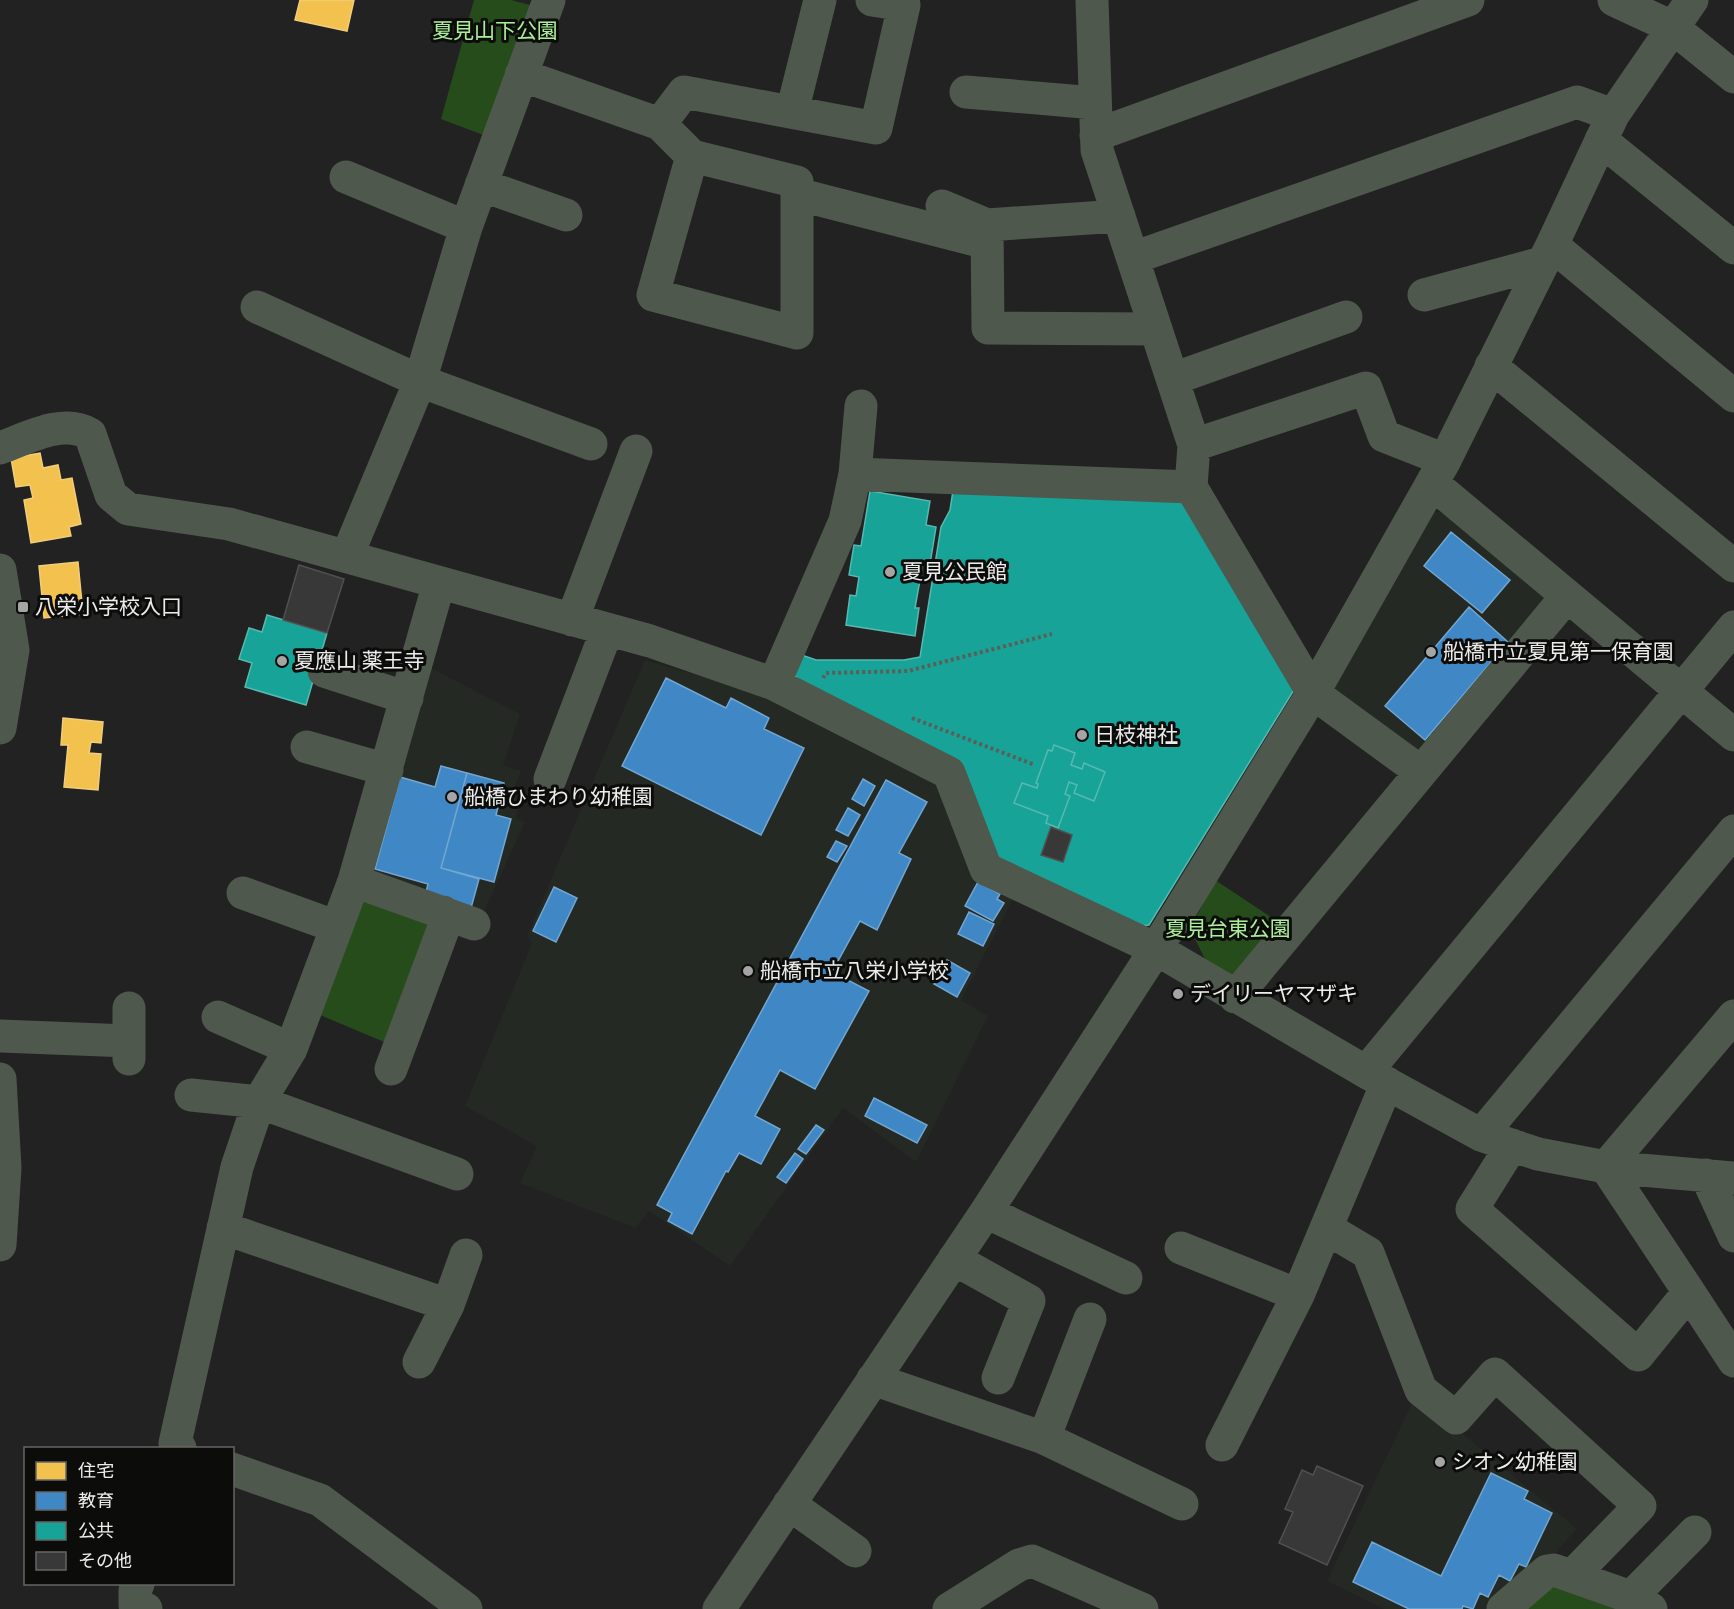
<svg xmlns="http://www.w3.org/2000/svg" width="1734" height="1609" viewBox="0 0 1734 1609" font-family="Ubuntu,'Noto Sans JP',sans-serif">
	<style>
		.built { fill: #242923 }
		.green { fill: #264c1c }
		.homes { fill: #f2c14e; stroke: #f0ce7d; stroke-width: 1.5 }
		.schools { fill: #3f88c5; stroke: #73a6d0; stroke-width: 1.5 }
		.public { fill: #17a398; stroke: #57b9b1; stroke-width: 1.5 }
		.building { fill: #383838; stroke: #4f504f; stroke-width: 1.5 }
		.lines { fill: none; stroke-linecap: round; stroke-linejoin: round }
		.path { stroke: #5a6058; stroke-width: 4; stroke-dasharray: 3 3; stroke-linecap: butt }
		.minor { stroke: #4e584c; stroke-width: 33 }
		.poi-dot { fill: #a5a5a5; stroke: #0c0c0b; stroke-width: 2 }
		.labels { text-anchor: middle; stroke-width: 6; stroke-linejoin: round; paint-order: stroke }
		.park-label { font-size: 21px; fill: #aaee98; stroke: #0c0c0b }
		.poi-label { font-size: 21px; fill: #ebeceb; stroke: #0c0c0b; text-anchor: start }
	</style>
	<rect width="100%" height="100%" fill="#222"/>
	<path class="built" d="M1432,512H1446L1545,592L1546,606L1422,753L1329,698Z
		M645,660L781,700L945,785L1016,893L961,1000L988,1016L916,1162L843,1108L730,1266L649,1211L635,1228L520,1183L537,1146L465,1106L532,943L527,936Z
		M423,664L520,714L503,765L521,771L514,789L518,806L516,819L525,822L481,918L368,869Z
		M1416,1395L1577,1529L1547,1562L1493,1609H1384L1327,1581Z"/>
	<path class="green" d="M474,0H511L534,6L486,136L441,119Z
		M1215,880L1277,921L1233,978L1205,959L1190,929Z
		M359,898L431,915L389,1044L313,1012Z
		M1548,1576L1626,1609H1509Z"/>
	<path class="homes" d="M300,0H354L347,31L295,20Z
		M40,453L43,468L58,465L61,480L72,478L81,524L69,527L71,536L31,543L24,500L33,498L30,485L16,487L11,458Z
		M78,562L83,614L44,618L39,566Z
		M63,718L103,722L101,743L91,742L89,753L101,754L98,790L64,787L68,745H61Z"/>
	<path class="schools" d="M1451,532L1510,580L1482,613L1424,566Z
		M1469,607L1508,642L1425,740L1385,706Z
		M666,678L726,708L731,698L769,718L764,729L804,748L761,835L622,766Z
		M441,766L467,773L441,868L479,879L471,908L425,896L428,884L375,869L400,777L435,787Z
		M467,773L504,783L496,815L511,819L494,882L441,868Z
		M863,779L875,786L864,806L852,799Z
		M886,780L927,802L899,853L911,859L877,930L860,921L832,972L869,991L815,1089L780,1070L755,1116L780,1129L761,1164L739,1153L728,1172L726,1171L692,1234L668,1221L672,1213L657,1205Z
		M848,808L860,815L848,836L836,830Z
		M836,841L847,846L837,862L827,857Z
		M978,882L1000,894L997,899L1004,903L993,921L965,906Z
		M554,887L577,898L556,942L533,931Z
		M969,912L994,924L983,946L958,934Z
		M947,960L970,973L957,997L934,984Z
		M874,1098L927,1125L917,1143L865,1116Z
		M816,1125L824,1130L806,1154L798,1149Z
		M795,1153L803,1159L786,1183L777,1177Z
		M1491,1473L1528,1491L1524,1499L1552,1513L1526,1567L1519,1564L1510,1581L1499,1575L1488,1597L1480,1593L1473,1609L1463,1606L1462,1609H1409L1353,1582L1372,1542L1441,1576Z"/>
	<path class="public" d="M954,484L1184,495L1297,685L1149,925L1139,926L997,863L965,772L805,684L787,670L802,655L816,660H904L920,657L941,527L950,510Z
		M870,491L930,501L926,525L936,527L930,564L923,563L915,608H919L915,636L846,625L850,595L856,596L859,577L849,575L854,545L861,546Z
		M267,615L327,633L306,705L245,687L252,663L239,659L249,628L262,632Z
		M1054,745L1075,753L1071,765L1082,769L1084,763L1105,772L1094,801L1074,793L1077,785L1069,782L1065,794L1070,796L1058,828L1046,823L1048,816L1014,803L1022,783L1037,788L1038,784L1036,783L1048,750L1052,751Z"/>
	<path class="building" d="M299,565L344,579L327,633L283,620Z
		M1051,827L1072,835L1063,862L1041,855Z
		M1317,1466L1363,1486L1327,1565L1279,1543L1293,1512L1285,1509L1302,1470L1313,1475Z"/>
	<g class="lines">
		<path class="path" d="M823,678L826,673L908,671L1052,634
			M912,718L1035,765"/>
		<path class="minor" d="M1092,0L1097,150L1194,445L1191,487L1313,693L1421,772
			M1614,0L1672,27L1734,77
			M521,75L660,124L692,156L797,182V333L653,295L692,156
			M966,92L1095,103
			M792,112L820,0
			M660,124L684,92L876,128L904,5L872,0
			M1096,135L1468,0
			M1601,140L1734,248
			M346,177L466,227
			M481,185L566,215
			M797,194L987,243
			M942,206L987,225
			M1119,216L987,225L988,328L1156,329
			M1552,245L1734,396
			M1133,258L1577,102L1613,115
			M1424,295L1542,263
			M257,307L420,381L591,444
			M1491,366L1734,566
			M1173,379L1346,317
			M1194,445L1366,388L1384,436L1445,460
			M0,448C28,438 62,418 90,434L111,495L128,509L229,524L650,641L774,684L949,773L986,869L1156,949L1366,1072L1481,1135L1538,1154L1606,1167L1734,1178
			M855,474L861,406
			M1432,483L1734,735
			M347,556L420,381L466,227L549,0
			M0,570L13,650L0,728
			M572,620L636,451
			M324,671L407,698
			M774,684L845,521L855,474L1191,487
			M307,747L387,770
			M550,779L607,630
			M354,881L474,924
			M243,893L337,927
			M1235,997L1567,596
			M129,1008V1059
			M218,1017L291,1049
			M0,1036L129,1041
			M391,1069L444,927L443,912
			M1366,1072L1734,627
			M0,1079L5,1168L0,1245
			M191,1095L259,1102L457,1174
			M1481,1135L1734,831
			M1512,1145L1472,1209L1638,1355L1689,1292L1606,1167L1734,1016
			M1706,1175L1734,1236
			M986,1212L1126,1278
			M223,1228L448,1305
			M1326,1228L1368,1253L1421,1390L1456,1418L1495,1374L1640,1506L1572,1576
			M1181,1248L1298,1295
			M954,1259L1029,1301L998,1378
			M1689,1292L1734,1361
			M419,1362L448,1305L466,1255
			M873,1379L1044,1438L1182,1504
			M1044,1438L1090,1319
			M1222,1445L1298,1295L1387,1083
			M180,1448L175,1443L237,1167L259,1102L291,1049L354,881L439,583
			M232,1469L320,1500L466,1609
			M789,1504L855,1551
			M138,1584L135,1590V1605L146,1609
			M1631,1597L1695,1532
			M719,1609L986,1212L1156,949L1313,693L1445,460L1552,245L1613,115L1692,0
			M949,1609L1019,1565L1032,1561L1142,1609
			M1503,1609L1547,1571L1554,1570L1631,1597L1651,1609"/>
	</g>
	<g class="poi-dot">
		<circle cx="890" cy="572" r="6"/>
		<rect x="17" y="601" width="12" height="12" rx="3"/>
		<circle cx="1431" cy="652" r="6"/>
		<circle cx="282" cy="661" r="6"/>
		<circle cx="1082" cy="735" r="6"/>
		<circle cx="452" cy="797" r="6"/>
		<circle cx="748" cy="971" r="6"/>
		<circle cx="1178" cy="994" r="6"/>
		<circle cx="1440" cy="1462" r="6"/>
	</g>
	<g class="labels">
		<g class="park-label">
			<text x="495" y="38">夏見山下公園</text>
			<text x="1228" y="936">夏見台東公園</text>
		</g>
		<g class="poi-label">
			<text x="902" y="579">夏見公民館</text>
			<text x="35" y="614">八栄小学校入口</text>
			<text x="1443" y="659">船橋市立夏見第一保育園</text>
			<text x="294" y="668">夏應山 薬王寺</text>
			<text x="1094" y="742">日枝神社</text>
			<text x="464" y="804">船橋ひまわり幼稚園</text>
			<text x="760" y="978">船橋市立八栄小学校</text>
			<text x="1190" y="1001">デイリーヤマザキ</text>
			<text x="1452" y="1469">シオン幼稚園</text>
		</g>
	</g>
	<rect x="24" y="1447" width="210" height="138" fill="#0c0c0b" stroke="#656665" stroke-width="1.5"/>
	<rect x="36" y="1462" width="30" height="18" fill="#f2c14e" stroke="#656665" stroke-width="1.5"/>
	<text x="78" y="1477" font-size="18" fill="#ebeceb">住宅</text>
	<rect x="36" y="1492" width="30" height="18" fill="#3f88c5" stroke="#656665" stroke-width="1.5"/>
	<text x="78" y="1507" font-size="18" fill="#ebeceb">教育</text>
	<rect x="36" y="1522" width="30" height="18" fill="#17a398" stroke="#656665" stroke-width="1.5"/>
	<text x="78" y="1537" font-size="18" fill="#ebeceb">公共</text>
	<rect x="36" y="1552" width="30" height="18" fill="#383838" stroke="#656665" stroke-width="1.5"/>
	<text x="78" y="1567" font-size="18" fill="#ebeceb">その他</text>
</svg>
